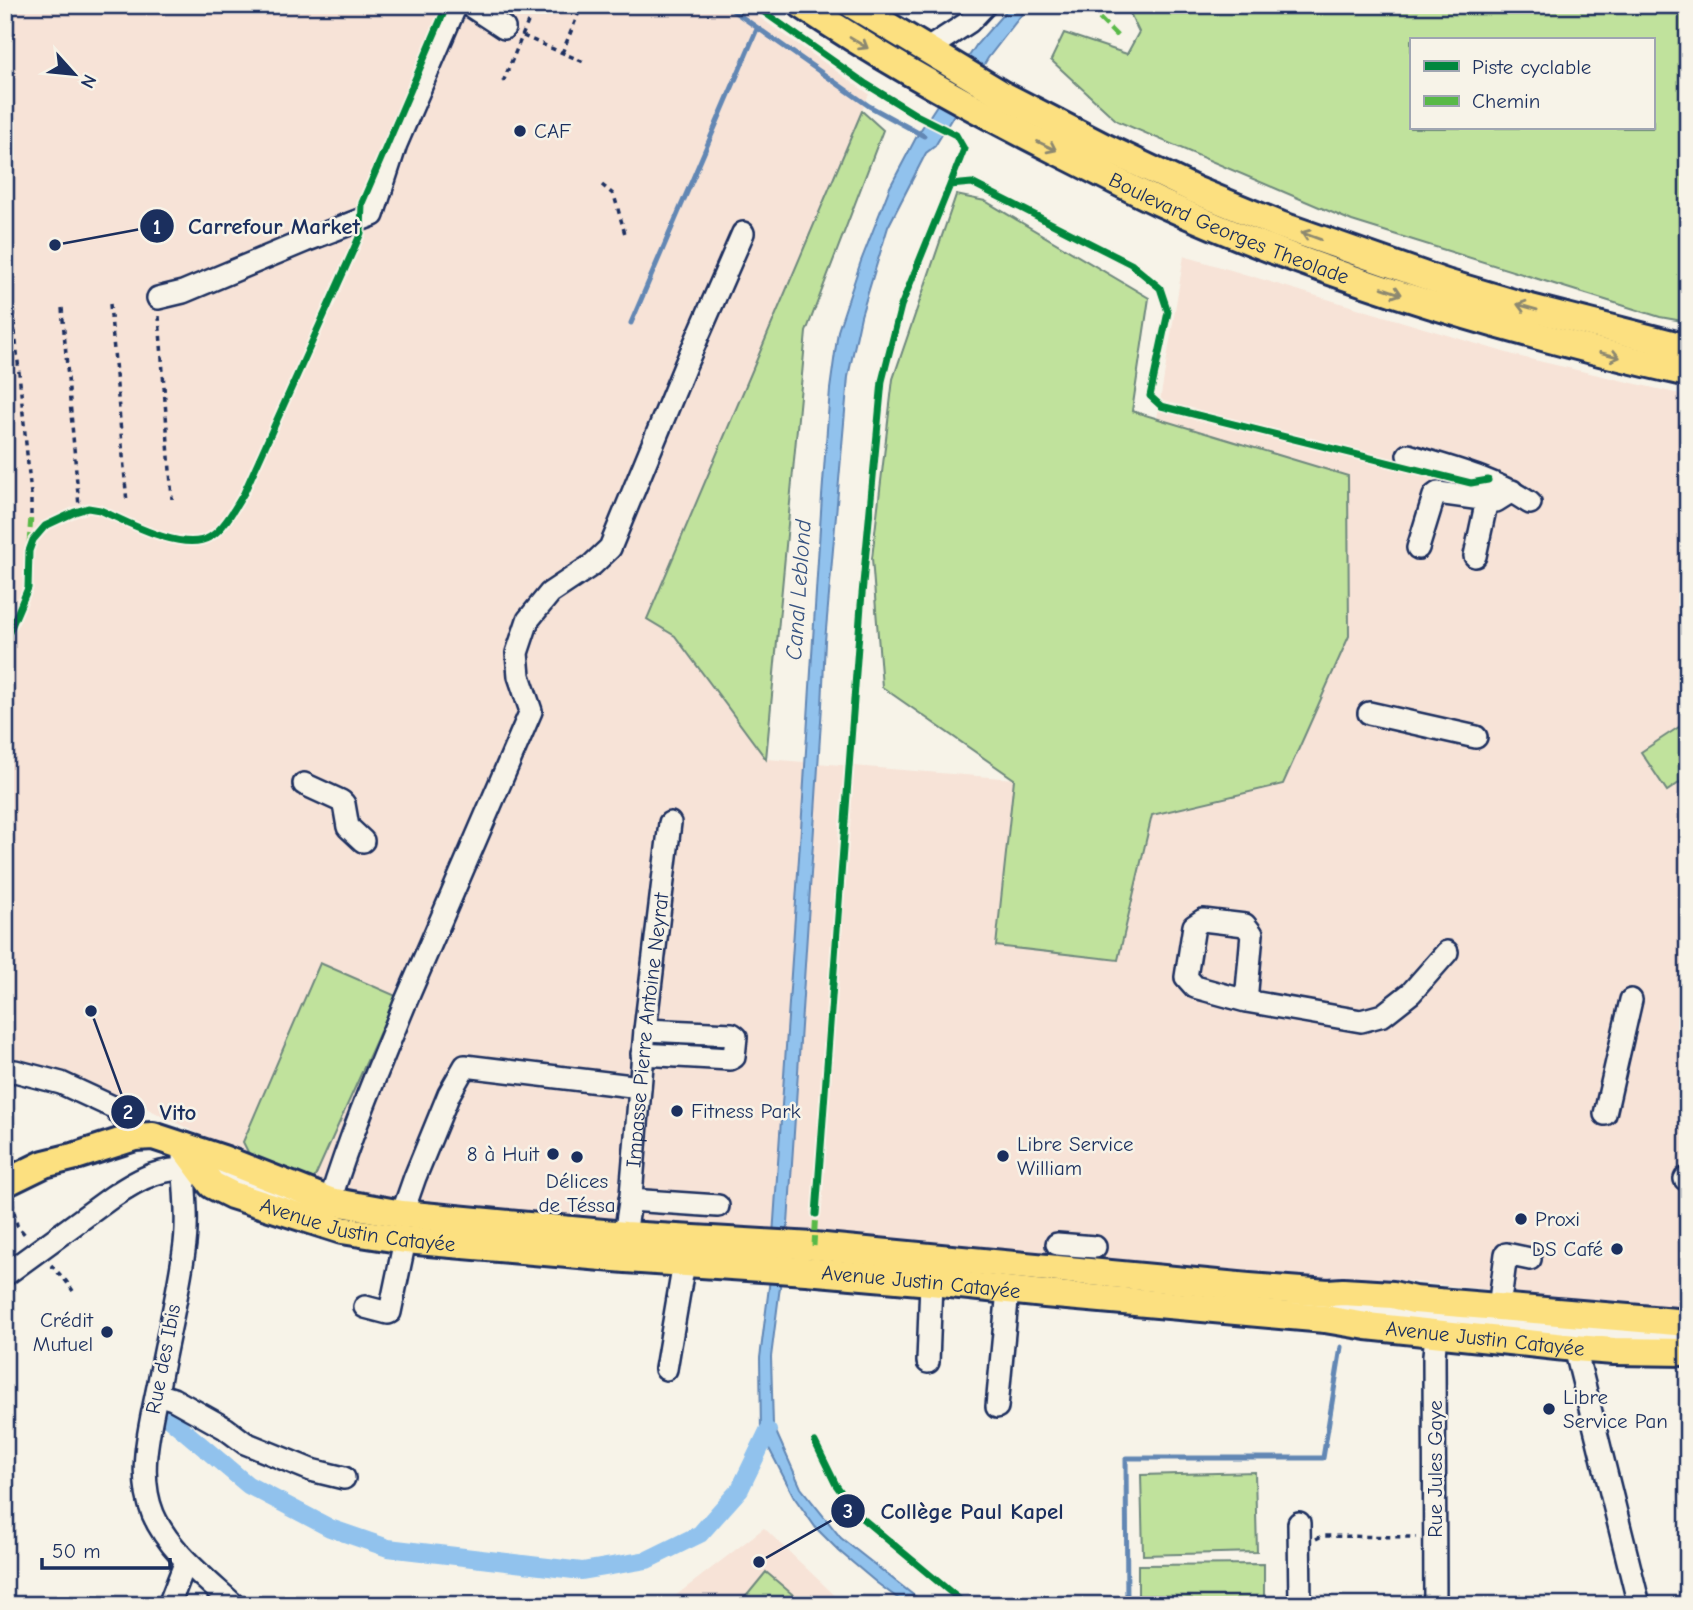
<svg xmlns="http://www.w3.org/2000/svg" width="1693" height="1610" viewBox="0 0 1693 1610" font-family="'Comic Neue',sans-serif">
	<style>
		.built { fill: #f7e3d7 }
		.green { fill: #c0e29c; stroke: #6e887d; stroke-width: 2; fill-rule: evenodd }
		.water { fill: #91c2ed; stroke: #6287b4; stroke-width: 2 }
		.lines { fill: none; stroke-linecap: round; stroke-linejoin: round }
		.stream { stroke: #6287b4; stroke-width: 5 }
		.canal { stroke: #91c2ed; stroke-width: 18 }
		.minor-casing { stroke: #1b2f5e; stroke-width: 26 }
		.major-casing { stroke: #1b2f5e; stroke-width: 32 }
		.path { stroke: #1b2f5e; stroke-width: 3.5; stroke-dasharray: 5 5; stroke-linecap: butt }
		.minor { stroke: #f7f3e8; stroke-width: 21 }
		.major { stroke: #fce080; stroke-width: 26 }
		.quiet { stroke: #58b947; stroke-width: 5; stroke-dasharray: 10 5; stroke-linecap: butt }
		.cycleway-casing { stroke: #f7f3e8; stroke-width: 11 }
		.cycleway { stroke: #00873e; stroke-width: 7 }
		.oneway { stroke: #8c886f }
		.poi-dot { fill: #1b2f5e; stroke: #f7f3e8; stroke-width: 2.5 }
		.labels { text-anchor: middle; stroke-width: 5; stroke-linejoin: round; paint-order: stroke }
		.poi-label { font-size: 21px; fill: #1b2f5e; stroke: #f7f3e8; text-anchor: start }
		.street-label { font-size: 21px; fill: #1b2f5e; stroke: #f7f3e8 }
		.water-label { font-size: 23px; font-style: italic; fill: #385482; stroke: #f7f3e8 }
		.leader { fill: none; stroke: #1b2f5e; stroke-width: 2.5 }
		.callout-dot { fill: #1b2f5e; stroke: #f7f3e8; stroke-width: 2.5 }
		.mark-label { font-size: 21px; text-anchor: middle; font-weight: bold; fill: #fff }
		.callout-label { font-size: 23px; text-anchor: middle; font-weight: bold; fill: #1b2f5e; stroke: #f7f3e8; stroke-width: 5; stroke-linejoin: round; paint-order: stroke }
	</style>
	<rect width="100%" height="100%" fill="#f7f3e8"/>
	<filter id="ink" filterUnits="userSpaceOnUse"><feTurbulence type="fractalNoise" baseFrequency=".0143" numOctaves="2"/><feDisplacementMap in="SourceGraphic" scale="14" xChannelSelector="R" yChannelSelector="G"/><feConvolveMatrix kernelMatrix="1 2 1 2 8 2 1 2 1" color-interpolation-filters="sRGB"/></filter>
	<g filter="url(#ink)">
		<path class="built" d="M5,5H742L869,94L647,619L675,636L767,759L1014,779L996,945L1118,959L1152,815L1283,784L1348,476L1157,419L1184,256L1517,356L1688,396V1310L1385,1279L1259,1275L418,1207L309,1188L144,1107L113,1100L5,1054Z
			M764,1528L845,1605H628L670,1600Z"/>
		<path class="green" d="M1126,5H1688V322L1660,317L1352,221L1117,121L1051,60L1064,33L1127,54L1139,32ZM1653,40V128H1411V40Z
			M862,111L883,130L806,332L766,759L675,636L647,619Z
			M956,195L985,201L1149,298L1132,411L1348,476L1349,636L1283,784L1152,815L1118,960L996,946L1014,779L882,687L872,558L893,379Z
			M1688,721V777L1667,791L1641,752Z
			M320,963L396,996L314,1179L250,1156L243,1142Z
			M1255,1472L1257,1552L1143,1555L1141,1475Z
			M1264,1564V1605H1138V1565Z
			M766,1572L805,1605H739Z"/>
		<path class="water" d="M1011,5H1029L988,58L935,146L926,153L888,227L861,316L848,377L825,641L822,706L788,1224L771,1357L773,1425L801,1488L841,1538L926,1605H907L877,1583L839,1551L816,1528L794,1497L761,1433L760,1358L770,1279L802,814L822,496L830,389L838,331L861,261L890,187L918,134L977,44Z"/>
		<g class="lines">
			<path class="stream" d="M725,5L869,106L924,136
				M631,323L757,29
				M1127,1605L1126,1458H1323L1341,1347"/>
			<path class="canal" d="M170,1419L248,1485L330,1528L388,1548L582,1571L647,1560L700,1534L740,1489L768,1431"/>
			<g class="minor-casing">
				<g id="minor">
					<path d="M469,5L504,28"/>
					<path d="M926,50L969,22L985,5"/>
					<path d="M158,298L183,292L305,241L373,215L396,144L456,5"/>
					<path d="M1408,455C1450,468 1493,478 1530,503"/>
					<path d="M1418,548L1434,496L1438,493L1496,501L1512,491"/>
					<path d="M1475,556L1487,500"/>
					<path d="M1369,713L1476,737"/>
					<path d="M304,784L341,801L344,804L348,827L363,841"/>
					<path d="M1246,1001L1252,934L1245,925L1203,920L1194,926L1186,977L1195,987L1246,1001L1361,1021L1383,1015L1411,993L1447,952"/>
					<path d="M642,1054L730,1059L734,1057L736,1037L732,1034L645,1030"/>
					<path d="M5,1073L15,1071L61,1083L115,1108L128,1124L135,1137"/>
					<path d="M1605,1114L1631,1000"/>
					<path d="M183,1155C184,1186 189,1220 184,1251C178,1295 167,1339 159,1382C151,1423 136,1473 153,1514C169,1551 205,1578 234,1605"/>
					<path d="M1685,1179L1688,1180"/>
					<path d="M630,1200L718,1206"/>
					<path d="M330,1201C351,1133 379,1067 406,1001C447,904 490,808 531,711L519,676L517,653L528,620L550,593L592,565L610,548L685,366L743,233"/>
					<path d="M402,1214L415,1177L449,1094L465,1066L640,1087"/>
					<path id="s1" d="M625,1235L631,1195L645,1030L670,823"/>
					<path d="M1057,1244L1095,1247"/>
					<path d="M5,1275L112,1197C143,1176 162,1167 200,1169L307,1206"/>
					<path d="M1300,1304L1575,1332L1688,1337"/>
					<path d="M365,1307L388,1313L390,1312L405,1240"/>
					<path d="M1499,1308L1506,1254L1530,1259"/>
					<path d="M1575,1334V1348L1639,1605"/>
					<path d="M928,1362L931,1282"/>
					<path d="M666,1369L684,1263"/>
					<path d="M157,1394L173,1399L225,1428L245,1443L311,1470L344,1478"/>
					<path d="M997,1407L1008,1290"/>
					<path d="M1299,1523L1300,1605"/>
					<path d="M169,1605L186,1561"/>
					<path d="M1435,1605L1434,1356L1436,1333"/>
				</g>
			</g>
			<g class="major-casing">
				<g id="major">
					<path id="s2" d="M802,5C884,60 971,108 1059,152C1093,169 1125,186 1159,202C1328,279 1507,332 1688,373"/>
					<path d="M853,5L1001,94L1104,147L1195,190L1280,225L1446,283L1527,307L1688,348"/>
					<path id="s3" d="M183,1146L212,1185L232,1195L342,1230L405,1240L626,1259L806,1271L931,1282L1045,1294L1325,1319L1367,1326L1575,1348L1614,1351L1688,1352"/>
					<path d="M5,1183L44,1164L76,1156L135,1137L153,1136L223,1159L330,1201L402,1214L625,1235L814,1246L1249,1287L1328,1293L1343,1292L1393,1295L1414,1300L1688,1323"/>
				</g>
			</g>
			<path class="path" d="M513,8L530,17
				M523,36L586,63
				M562,53L582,5
				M503,82L535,5
				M602,185L614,195L625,234
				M110,304L127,503
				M62,308L79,506L75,512
				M13,311L31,495V516
				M159,316L172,499
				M12,1202L17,1225L26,1236
				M51,1265L66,1281L73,1291
				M1316,1539L1322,1536L1416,1537"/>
			<use href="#minor" class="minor"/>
			<use href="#major" class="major"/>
			<path class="quiet" d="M1094,5L1096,15L1119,38
				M29,544L31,516
				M814,1246L816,1209"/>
			<g class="cycleway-casing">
				<path id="cycleway" d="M754,5L866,84L918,116L956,135L964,149L950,185
					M5,642L28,588L29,551L33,540L45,526L75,512L88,508L100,510C127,522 183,553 210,537C224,529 236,506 244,493L361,233L362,203L447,5
					M816,1214L861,605L882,381L901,306L950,185L972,183L1131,264L1160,288L1168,312L1150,396L1161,406L1471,483L1488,480
					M815,1442L836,1485L857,1514L966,1605"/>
			</g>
			<use href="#cycleway" class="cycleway"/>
		</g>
		<defs><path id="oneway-shaft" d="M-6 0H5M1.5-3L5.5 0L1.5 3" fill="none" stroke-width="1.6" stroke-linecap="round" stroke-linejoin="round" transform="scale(1.75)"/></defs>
		<g class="oneway">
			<use href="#oneway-shaft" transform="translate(859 43) rotate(31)"/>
			<use href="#oneway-shaft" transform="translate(1047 146) rotate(26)"/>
			<use href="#oneway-shaft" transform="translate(1311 236) rotate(-160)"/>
			<use href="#oneway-shaft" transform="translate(1392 291) rotate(19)"/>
			<use href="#oneway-shaft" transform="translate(1527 307) rotate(-164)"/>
			<use href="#oneway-shaft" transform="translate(1610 355) rotate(14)"/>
		</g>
	</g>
	<g class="poi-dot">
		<circle cx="520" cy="131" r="7"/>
		<circle cx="677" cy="1111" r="7"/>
		<circle cx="553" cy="1154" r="7"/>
		<circle cx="1003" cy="1156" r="7"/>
		<circle cx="577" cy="1157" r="7"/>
		<circle cx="1521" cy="1219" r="7"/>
		<circle cx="1617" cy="1249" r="7"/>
		<circle cx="107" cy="1332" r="7"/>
		<circle cx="1549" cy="1409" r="7"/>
	</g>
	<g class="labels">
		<g class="poi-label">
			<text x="534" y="138">CAF</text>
			<text x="691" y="1118">Fitness Park</text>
			<text x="1017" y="1151">Libre Service<tspan x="1017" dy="24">William</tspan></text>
			<text x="539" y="1161" text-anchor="end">8 à Huit</text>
			<text x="577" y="1188" text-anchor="middle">Délices<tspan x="577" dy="24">de Téssa</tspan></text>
			<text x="1535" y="1226">Proxi</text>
			<text x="1603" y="1256" text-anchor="end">DS Café</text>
			<text x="93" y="1327" text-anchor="end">Crédit<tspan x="93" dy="24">Mutuel</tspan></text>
			<text x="1563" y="1404">Libre<tspan x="1563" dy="24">Service Pan</tspan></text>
		</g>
		<g class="street-label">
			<text dy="7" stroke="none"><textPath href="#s2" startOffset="483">Boulevard Georges Theolade</textPath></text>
			<text dy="7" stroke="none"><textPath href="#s1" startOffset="206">Impasse Pierre Antoine Neyrat</textPath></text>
			<text dy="7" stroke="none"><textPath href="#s3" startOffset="201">Avenue Justin Catayée</textPath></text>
			<text dy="7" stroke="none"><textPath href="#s3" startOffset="768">Avenue Justin Catayée</textPath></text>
			<text dy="7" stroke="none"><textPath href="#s3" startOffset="1335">Avenue Justin Catayée</textPath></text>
			<text transform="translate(163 1359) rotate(-79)" y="7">Rue des Ibis</text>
			<text transform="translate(1435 1469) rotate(-90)" y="7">Rue Jules Gaye</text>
		</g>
		<g class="water-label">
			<text transform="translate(798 590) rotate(-86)" y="8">Canal Leblond</text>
		</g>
	</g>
	<path class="leader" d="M55 245L157 226M91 1011L128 1112M759 1562L848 1511"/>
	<g class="callout-dot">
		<circle cx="55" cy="245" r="7"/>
		<circle cx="91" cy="1011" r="7"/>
		<circle cx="759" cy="1562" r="7"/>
		<circle cx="157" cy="226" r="18"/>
		<circle cx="128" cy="1112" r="18"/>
		<circle cx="848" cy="1511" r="18"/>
	</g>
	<g class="mark-label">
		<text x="157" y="234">1</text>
		<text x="128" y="1119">2</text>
		<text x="848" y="1518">3</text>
	</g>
	<g class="callout-label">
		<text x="274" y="234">Carrefour Market</text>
		<text x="178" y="1120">Vito</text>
		<text x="972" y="1519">Collège Paul Kapel</text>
	</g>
	<rect width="1693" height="1610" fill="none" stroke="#f7f3e8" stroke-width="28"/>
	<rect x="14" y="14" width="1665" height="1582" fill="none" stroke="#1b2f5e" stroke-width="2.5" filter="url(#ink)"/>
	<rect x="1410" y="38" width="245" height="91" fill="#f7f3e8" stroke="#9fa5b1" stroke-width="2"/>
	<rect x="1424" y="61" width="35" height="10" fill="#00873e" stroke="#9fa5b1" stroke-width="2"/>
	<text x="1472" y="74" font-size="21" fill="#1b2f5e">Piste cyclable</text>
	<rect x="1424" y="96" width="35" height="10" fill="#58b947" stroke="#9fa5b1" stroke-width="2"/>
	<text x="1472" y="108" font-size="21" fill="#1b2f5e">Chemin</text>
	<g transform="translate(74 74) rotate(117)" stroke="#f7f3e8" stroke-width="5" paint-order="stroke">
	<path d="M0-5L12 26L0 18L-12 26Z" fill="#1b2f5e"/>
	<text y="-10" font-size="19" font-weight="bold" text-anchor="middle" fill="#1b2f5e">N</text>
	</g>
	<path d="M42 1558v10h128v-10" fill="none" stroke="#1b2f5e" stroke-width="3.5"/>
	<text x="52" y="1558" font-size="21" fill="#1b2f5e" stroke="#f7f3e8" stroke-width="5" paint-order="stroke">50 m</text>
</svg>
